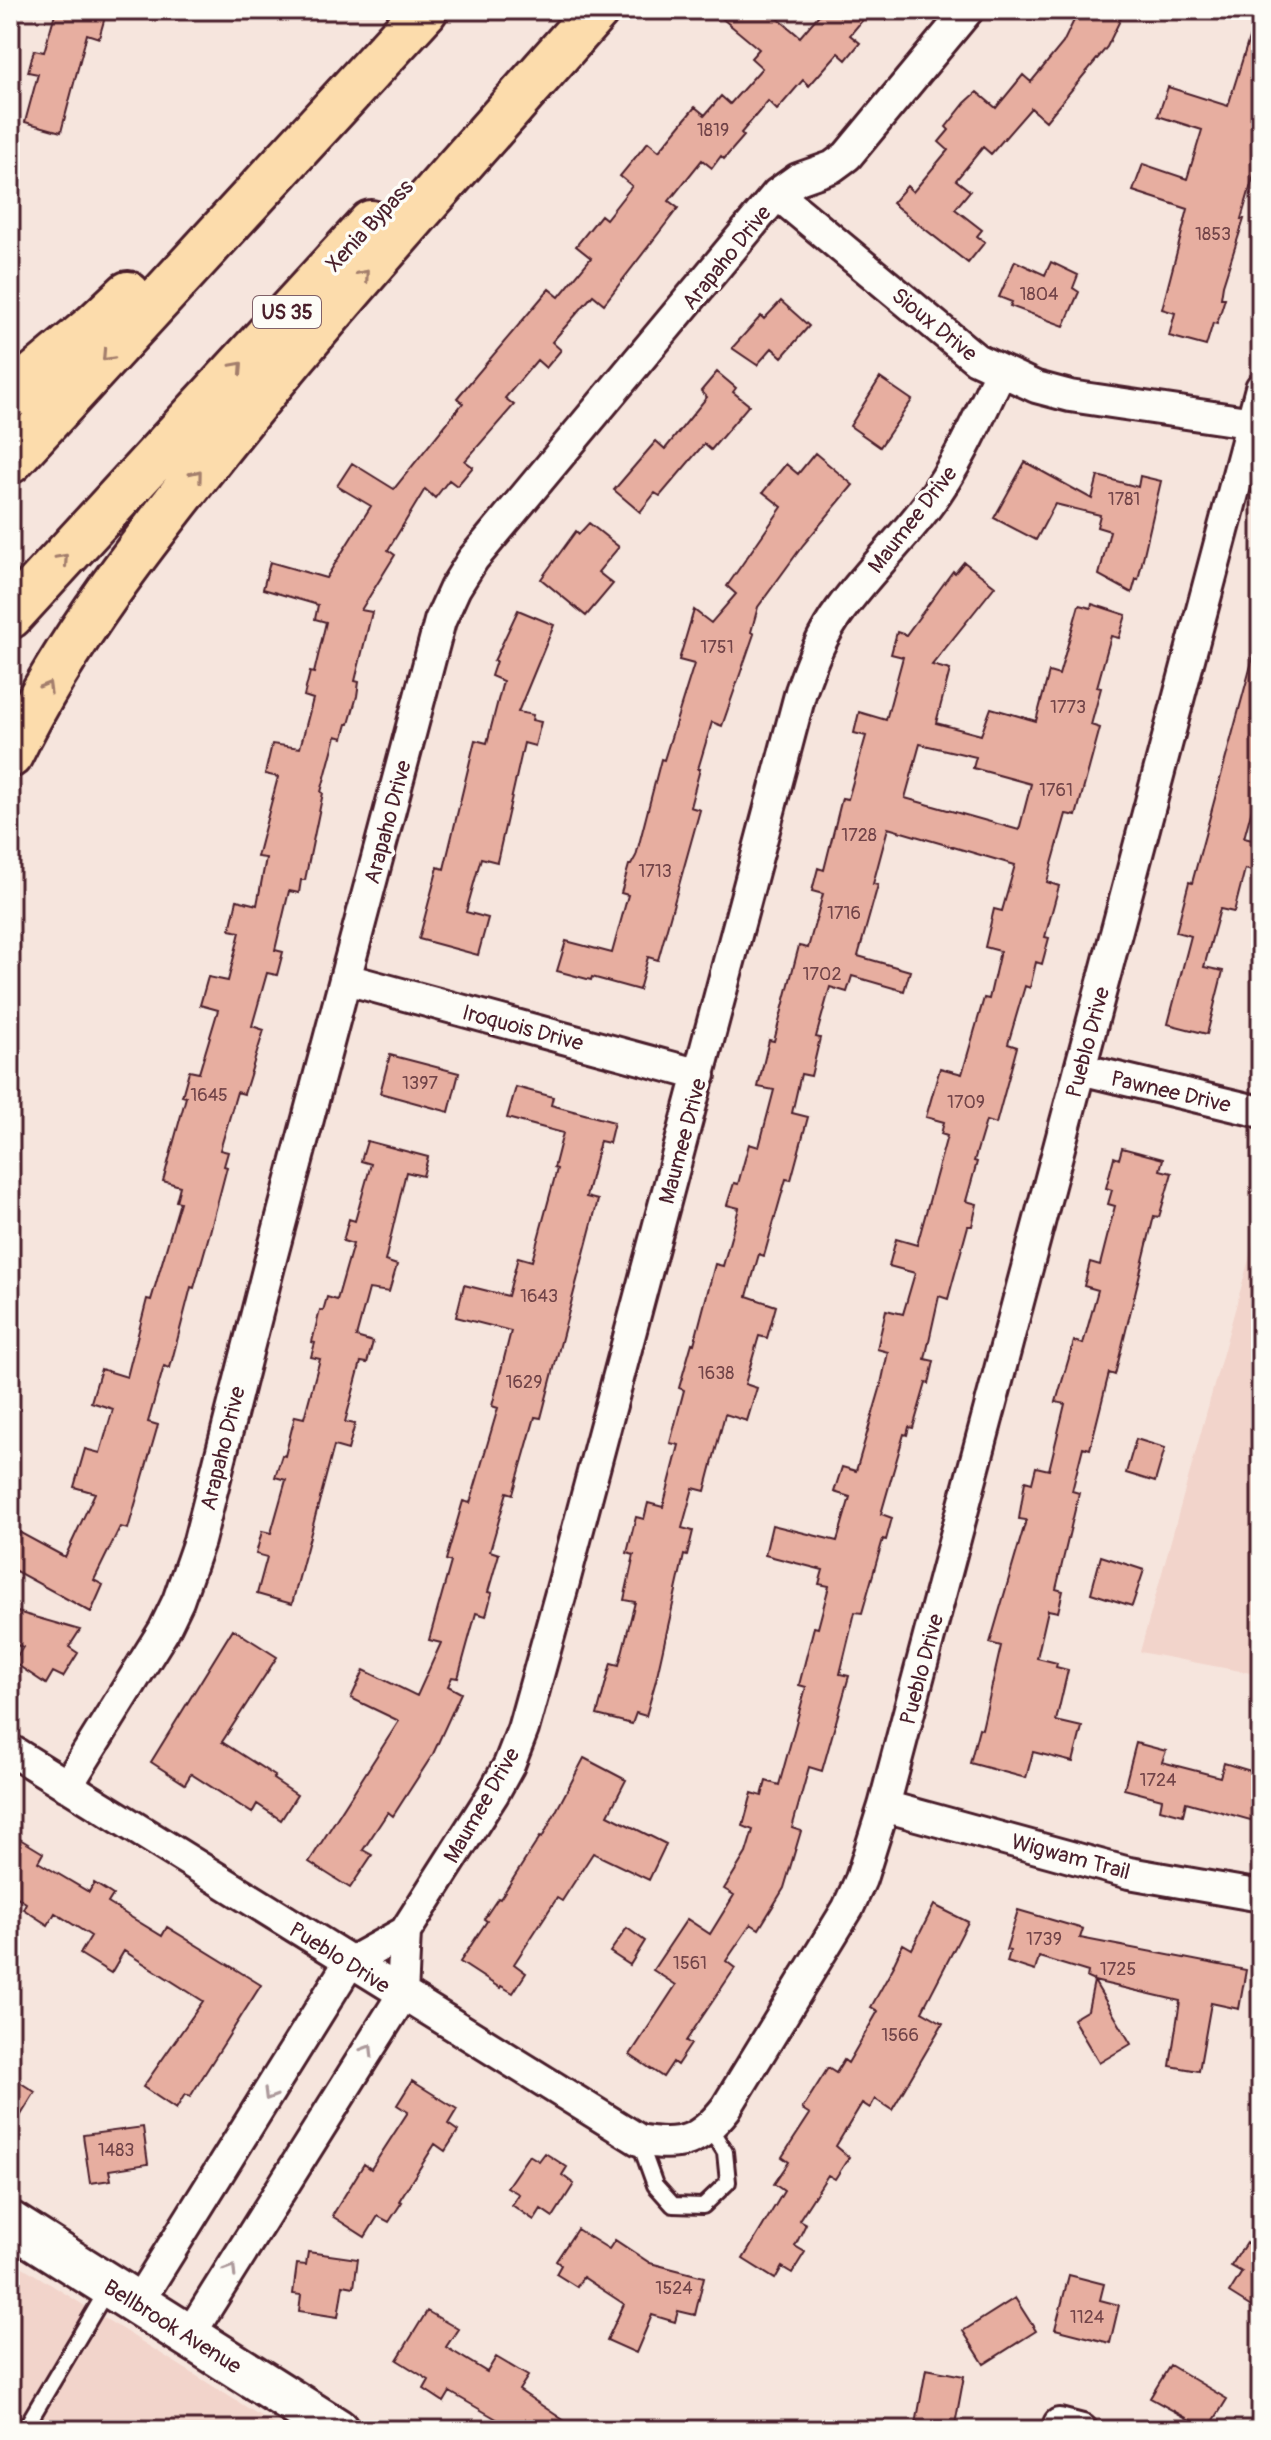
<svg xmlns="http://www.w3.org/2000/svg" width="1271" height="2440" viewBox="0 0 1271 2440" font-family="Pangolin,sans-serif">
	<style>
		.built { fill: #f2d4cb }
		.building { fill: #e7aea0; stroke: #4a1f2b; stroke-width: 2; fill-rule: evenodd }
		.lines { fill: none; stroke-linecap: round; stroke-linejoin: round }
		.lane-casing { stroke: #4a1f2b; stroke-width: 20 }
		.street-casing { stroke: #4a1f2b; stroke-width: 36 }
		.secondary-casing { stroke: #4a1f2b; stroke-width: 48 }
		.highway-casing { stroke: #4a1f2b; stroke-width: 50 }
		.lane { stroke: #fdfcf7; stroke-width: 14 }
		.street { stroke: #fdfcf7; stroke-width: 30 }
		.secondary { stroke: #fdfcf7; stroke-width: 42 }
		.highway { stroke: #fcdcac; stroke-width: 44 }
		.oneway { stroke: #a37e6c }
		.oneway2 { stroke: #ac999b }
		.labels { text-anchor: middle; stroke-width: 7; stroke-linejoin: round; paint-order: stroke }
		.number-label { font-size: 18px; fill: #714348 }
		.shield { fill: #fdfcf7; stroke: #806168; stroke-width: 2 }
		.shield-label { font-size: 20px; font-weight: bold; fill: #4a1f2b }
		.street-label { font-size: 22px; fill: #4a1f2b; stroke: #fdfcf7 }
	</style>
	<rect width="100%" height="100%" fill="#f6e5dd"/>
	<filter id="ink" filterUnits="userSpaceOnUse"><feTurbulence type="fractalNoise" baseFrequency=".0125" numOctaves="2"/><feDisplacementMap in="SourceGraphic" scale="16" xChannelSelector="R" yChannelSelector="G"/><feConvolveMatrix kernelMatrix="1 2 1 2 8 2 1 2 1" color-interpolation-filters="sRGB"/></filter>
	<g filter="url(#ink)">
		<path class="built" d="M1261,1216V1675L1140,1652Z
			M10,2259L283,2430H10Z"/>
		<path class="building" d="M56,10H107L99,38L87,34L61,132L25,122L38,74L28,72L34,50L44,52Z
			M712,10H768L800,37L823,10H871L850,35L860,43L846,60L838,53L809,86L803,80L777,110L768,101L741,133L744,136L724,159L721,156L712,168L702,160L669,201L678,208L604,304L593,295L552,342L561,350L546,368L537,360L505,398L514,405L465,461L473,467L457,486L449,480L435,498L425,489L388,550L395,555L361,610L372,612L355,681L359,682L357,696L349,724H347L343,738L336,736L321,792L323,793L305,880H301L299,893L289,891L275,950L283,952L277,975L267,973L252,1026L264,1030L244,1094L237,1092L220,1150L228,1152L224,1166L227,1167L210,1232L194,1288L191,1287L170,1368L164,1366L148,1422L158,1425L128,1529L120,1527L94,1580L103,1585L91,1612L10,1568V1548L19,1532L65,1557L95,1493L74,1487L85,1449L100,1453L113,1409L91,1402L101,1369L127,1377L147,1299L151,1300L180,1202L176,1201L180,1186L163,1181L186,1097L182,1096L189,1071L199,1073L218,1010L200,1005L208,977L228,981L240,932L230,930L237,900L257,905L266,858L257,857L278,777L265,774L272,744L300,748L313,699L304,696L310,672L314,673L326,622L315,619L318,605L263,589L270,562L326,578L371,506L337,486L352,463L394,489L463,403L457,398L549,289L559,297L591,258L576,246L601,215L606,219L632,186L620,176L648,142L659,151L695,107L705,115L721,96L730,104L762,68L751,58L759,49Z
			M1079,10H1125L1107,47L1046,121L1031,108L991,154L983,147L956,180L970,191L955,209L982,230L977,236L985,242L968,263L892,203L907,186L913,192L948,150L939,142L949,130L946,127L965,103L977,92L996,108L1023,75L1031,82L1063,43Z
			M1256,16H1261V173L1255,171L1241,219H1244L1223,285L1221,298H1225L1217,324L1213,323L1206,346L1169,336L1175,313L1162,309L1188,209L1133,191L1143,164L1187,179L1202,130L1158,116L1168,87L1228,106Z
			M1015,261L1045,275L1051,262L1078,275L1073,288L1079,292L1064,326L1010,306L1012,302L999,297Z
			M781,301L809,326L782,357L772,348L757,365L732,348L761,316L764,319Z
			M717,372L736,388L733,392L749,405L711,450L704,444L660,496L655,493L640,512L614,490L656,441L665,449L707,397L701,391Z
			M880,378L912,400L880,447L850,426Z
			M815,453L853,485L803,545L758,607L751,632L754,634L722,726L712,722L698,769H700L690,807L700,810L658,960L648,957L639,990L592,977L591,980L557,971L566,941L612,953L628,895L621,893L629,865H631L636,856L661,759L664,760L694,664L679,660L694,610L711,623L736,594L727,586L782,507L763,492L786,464L798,474Z
			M1025,462L1092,499L1098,476L1138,487L1140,476L1161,481L1138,580L1136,579L1132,593L1099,575L1110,531L1097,527L1100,515L1055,504L1036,540L994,518Z
			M589,523L619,547L598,572L613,584L586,616L541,579L576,531L579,534Z
			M964,562L995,586L932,665L950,670L936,723L981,735L991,708L1036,721L1049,672L1059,675L1079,605L1091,608L1092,604L1126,615L1119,638L1111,636L1097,687L1101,688L1091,725L1100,728L1076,816L1066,814L1047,882L1059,886L1045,937L1049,938L1042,964L1036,962L1030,988L1025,986L1008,1044L1017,1047L996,1124L986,1121L974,1161L977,1162L966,1201L977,1204L972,1226H968L948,1299L939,1296L925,1359L934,1361L929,1384L926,1383L913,1428L909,1427L907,1435L904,1434L881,1514L892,1518L886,1540L883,1539L862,1613L855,1612L840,1674L849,1676L822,1771L809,1767L792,1828L801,1831L784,1888L759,1929L751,1924L726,1961L735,1968L686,2041L691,2044L677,2065L673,2062L663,2077L630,2055L676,1985L653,1970L687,1919L710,1934L734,1895L724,1889L746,1853L753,1830L743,1826L752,1793L762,1796L766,1781L779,1785L806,1687L799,1685L814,1627L818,1628L829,1586L819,1584L823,1570L765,1555L772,1525L837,1541L850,1497L834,1492L842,1467L856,1471L880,1389L888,1352L877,1349L886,1310L903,1314L915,1273L889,1266L896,1239L917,1245L947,1136L941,1134L944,1122L926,1117L940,1068L962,1074L984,998L989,999L1000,951L985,947L994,909L1002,911L1015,865L888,828L873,884L878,885L858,956L910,971L904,991L852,976L847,992L830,987L816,1037L820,1038L811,1076L801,1074L792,1113L808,1117L791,1180L786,1179L764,1256L759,1254L747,1296L776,1306L767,1338L759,1336L745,1384L757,1388L747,1421L725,1414L705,1491L693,1488L682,1528L693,1531L687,1556L684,1555L656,1680L646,1716L636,1713L632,1724L597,1715L611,1663L619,1665L635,1602L624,1600L634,1555L627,1553L636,1517L644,1519L648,1503L663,1507L679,1445L670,1443L684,1390L679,1388L692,1343L694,1344L715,1264L723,1266L739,1208L727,1205L734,1183L738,1184L749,1144L759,1147L774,1090L758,1087L769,1040L774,1041L799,946L808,948L823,894L812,891L818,868L824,870L842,798L848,799L866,736L854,733L859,712L886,720L903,657L891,654L897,632L906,635L953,571L955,573ZM920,744L976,757L973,768L1031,784L1019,830L905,798Z
			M518,610L554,625L518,712L533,715L532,720L541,722L535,746L524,743L497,862L481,858L466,912L488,918L478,955L419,939L438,867L444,869L475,740L487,743L503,681L491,676L496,661H494Z
			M1254,654L1261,655V796L1256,794L1244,838L1261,842V851L1255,872L1245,869L1234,912L1220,909L1204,967L1223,971L1207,1034L1168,1024L1191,936L1176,932L1189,882L1192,883Z
			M390,1055L459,1073L449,1112L380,1093Z
			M516,1087L553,1097L551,1105L614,1122L609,1143L600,1141L586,1197L598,1200L541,1418L535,1417L513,1494L507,1492L490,1551L499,1554L488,1592L492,1593L486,1616L476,1613L458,1678L452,1677L448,1686L461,1693L433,1754L393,1816L388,1812L363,1850L372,1855L350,1888L309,1862L399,1721L351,1698L364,1670L417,1696L441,1643L429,1640L451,1562L446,1560L463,1501L470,1503L498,1408L492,1406L511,1331L456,1317L464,1285L508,1296L518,1257L532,1261L557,1169L554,1168L563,1133L507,1118Z
			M367,1141L428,1157L423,1176L406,1172L385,1261L397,1265L389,1292L369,1289L356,1337L373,1342L367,1363L361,1362L345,1422L355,1424L348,1450L334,1446L292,1604L257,1594L267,1557L256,1554L262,1531L271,1533L286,1480L275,1477L282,1455L285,1456L295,1416L304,1418L320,1359L311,1357L315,1343L312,1342L320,1310L323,1311L327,1297L337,1300L353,1244L343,1241L349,1219L355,1221L371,1164L361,1161Z
			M1122,1148L1163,1159L1160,1170L1172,1173L1159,1217L1154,1216L1115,1375L1109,1373L1090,1449L1083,1447L1072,1491L1079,1493L1056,1589L1063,1591L1058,1612L1048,1610L1037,1658L1057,1663L1056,1667L1068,1670L1056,1721L1082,1727L1073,1762L1033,1752L1026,1778L970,1763L979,1728L982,1729L1001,1646L990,1643L1026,1520L1019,1519L1025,1481L1032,1483L1036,1467L1049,1470L1065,1404L1056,1402L1074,1341L1083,1344L1098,1290L1084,1286L1090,1262L1100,1265L1115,1206L1108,1204L1112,1190L1106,1188L1114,1157L1119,1159Z
			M1136,1439L1165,1448L1155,1482L1126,1473Z
			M1101,1556L1144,1570L1132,1606L1091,1593Z
			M10,1610L80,1630L69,1647L78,1653L63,1677L53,1672L46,1684L13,1662L23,1647L10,1643Z
			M233,1629L277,1657L222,1742L275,1776L273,1779L297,1795L281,1820L257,1804L252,1813L191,1774L185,1784L151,1762Z
			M1136,1743L1166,1751L1162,1762L1220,1777L1224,1763L1254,1772L1252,1782L1261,1784V1823L1186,1802L1183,1815L1160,1809L1162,1799L1124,1789Z
			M584,1758L626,1780L608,1815L666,1844L649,1880L593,1853L562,1901L557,1898L514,1964L526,1973L513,1993L501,1986L500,1988L460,1962L487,1921L484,1919L498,1898L500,1899L540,1837L542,1838Z
			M10,1833L43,1853L38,1862L89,1892L94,1883L113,1895L108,1903L162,1936L167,1927L261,1985L190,2097L185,2094L176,2109L143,2087L203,2001L124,1951L111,1973L80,1954L91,1936L55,1913L48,1925L23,1909L26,1903L10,1892Z
			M934,1905L968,1922L922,2011L943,2023L892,2110L875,2099L870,2108L862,2103L836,2146L849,2157L835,2179L828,2175L799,2220L806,2224L795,2246L805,2252L792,2273L782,2267L775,2279L743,2259L784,2191L774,2184L789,2162L782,2157L810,2114L802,2109L828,2068L836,2073L844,2060L848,2063L878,2011L871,2007L894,1966L893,1965L903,1944L912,1949Z
			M1018,1910L1083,1929L1080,1938L1246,1970L1239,2009L1211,2003L1199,2071L1170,2066L1180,2001L1094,1981L1087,1978L1088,1972L1039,1957L1035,1971L1007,1962L1010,1951L1006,1950Z
			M627,1928L645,1941L630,1965L610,1952Z
			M1094,1981L1131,2044L1099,2063L1073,2019L1088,2010Z
			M10,2076L35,2092L10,2133Z
			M412,2081L457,2109L448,2124L458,2131L445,2151L435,2144L399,2201L402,2202L389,2222L378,2216L365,2237L332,2216L364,2164L371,2169L408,2112L397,2105Z
			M143,2127L148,2164L109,2170L111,2180L90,2183L83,2135Z
			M545,2153L567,2167L562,2175L574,2184L553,2217L541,2209L534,2220L512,2205L519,2194L507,2187L529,2155L539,2161Z
			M577,2229L609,2249L615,2240L650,2263L704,2277L695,2315L678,2311L675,2322L652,2315L636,2353L607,2340L624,2304L583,2277L577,2287L556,2274L561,2265L556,2261Z
			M1261,2242V2313L1229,2293L1242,2272L1231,2266L1246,2243L1256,2250Z
			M308,2252L358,2259L354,2287L343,2285L338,2317L299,2311L301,2295L293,2294L297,2264L306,2265Z
			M1069,2275L1104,2284L1100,2300L1119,2305L1110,2343L1055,2329Z
			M1015,2298L1036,2331L984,2364L963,2331Z
			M427,2311L458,2329L446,2347L487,2372L496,2357L528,2376L519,2390L578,2430H495L500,2421L450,2392L444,2402L424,2389L429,2380L397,2360Z
			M1170,2365L1227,2399L1208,2430L1150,2398Z
			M926,2369L964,2376L954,2430H915Z"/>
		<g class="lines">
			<g class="lane-casing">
				<path id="lane" d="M639,2141L655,2185L673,2205L703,2206L728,2182L725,2152L710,2128
					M24,2430L107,2290"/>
			</g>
			<g class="street-casing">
				<path id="street" d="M777,194L976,359L1036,387L1070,396L1261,424
					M346,979L700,1075
					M1080,1069L1261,1112
					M10,1750L639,2140C681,2148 700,2141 726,2108L848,1908L861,1879L884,1806L1261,388
					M67,1786L164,1630L178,1601L199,1541L269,1266L440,621L455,588L473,559L777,194L798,179L832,167L847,156L968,10
					M884,1806L1129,1873L1261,1896
					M137,2304L349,1963L405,1932L493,1794L509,1765L523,1729L562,1589L801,691C811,662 822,634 841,609C867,573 900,542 927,506C958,465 978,419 1000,372
					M189,2336L402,1996L405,1932
					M1059,2424L1082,2430"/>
			</g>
			<g class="secondary-casing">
				<path id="secondary" d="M10,2223L337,2430"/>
			</g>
			<g class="highway-casing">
				<path id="highway" d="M10,396L94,326L128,294
					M10,461L425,10
					M10,616L371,223
					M10,755C67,638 147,537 228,436C346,290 473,151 597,10"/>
			</g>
			<use href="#lane" class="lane"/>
			<use href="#street" class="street"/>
			<use href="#secondary" class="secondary"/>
			<use href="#highway" class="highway"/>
		</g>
		<defs><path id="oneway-chevron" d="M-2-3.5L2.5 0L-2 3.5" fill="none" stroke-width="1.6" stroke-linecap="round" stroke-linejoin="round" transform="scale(2)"/></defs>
		<g class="oneway">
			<use href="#oneway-chevron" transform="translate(364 275) rotate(-49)"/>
			<use href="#oneway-chevron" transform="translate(107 356) rotate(133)"/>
			<use href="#oneway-chevron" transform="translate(238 367) rotate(-48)"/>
			<use href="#oneway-chevron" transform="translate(197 475) rotate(-51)"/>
			<use href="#oneway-chevron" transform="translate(63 559) rotate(-48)"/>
			<use href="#oneway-chevron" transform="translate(47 687) rotate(-60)"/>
		</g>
		<g class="oneway2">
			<use href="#oneway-chevron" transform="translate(368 2050) rotate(-58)"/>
			<use href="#oneway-chevron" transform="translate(269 2095) rotate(121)"/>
			<use href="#oneway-chevron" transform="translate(231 2270) rotate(-58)"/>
		</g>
	</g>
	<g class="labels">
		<g class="number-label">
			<text x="713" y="136">1819</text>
			<text x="1213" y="240">1853</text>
			<text x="1039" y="300">1804</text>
			<text x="1124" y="505">1781</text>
			<text x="717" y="653">1751</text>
			<text x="1068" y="713">1773</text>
			<text x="1056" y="796">1761</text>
			<text x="859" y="841">1728</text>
			<text x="655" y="877">1713</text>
			<text x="844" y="919">1716</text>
			<text x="822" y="980">1702</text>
			<text x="420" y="1089">1397</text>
			<text x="209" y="1101">1645</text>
			<text x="966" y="1108">1709</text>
			<text x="539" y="1302">1643</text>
			<text x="716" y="1379">1638</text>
			<text x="524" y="1388">1629</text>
			<text x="1158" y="1786">1724</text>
			<text x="1044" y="1945">1739</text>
			<text x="690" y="1969">1561</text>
			<text x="1118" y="1975">1725</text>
			<text x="900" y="2041">1566</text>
			<text x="116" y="2156">1483</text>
			<text x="674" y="2294">1524</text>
			<text x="1087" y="2323">1124</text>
		</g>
		<rect class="shield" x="253" y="296" width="68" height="32" rx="6"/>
		<g class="shield-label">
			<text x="287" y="319">US 35</text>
		</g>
		<g class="street-label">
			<text transform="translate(369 225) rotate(-47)" y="8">Xenia Bypass</text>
			<text transform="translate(726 257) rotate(-51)" y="8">Arapaho Drive</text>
			<text transform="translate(935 324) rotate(39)" y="8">Sioux Drive</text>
			<text transform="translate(912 519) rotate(-52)" y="8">Maumee Drive</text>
			<text transform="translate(387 822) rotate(-75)" y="8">Arapaho Drive</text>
			<text transform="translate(523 1027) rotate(15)" y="8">Iroquois Drive</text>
			<text transform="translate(1087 1042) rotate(-75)" y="8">Pueblo Drive</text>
			<text transform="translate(1171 1091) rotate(13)" y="8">Pawnee Drive</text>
			<text transform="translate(682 1141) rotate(-75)" y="8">Maumee Drive</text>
			<text transform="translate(222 1448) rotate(-76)" y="8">Arapaho Drive</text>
			<text transform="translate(921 1669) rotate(-75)" y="8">Pueblo Drive</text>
			<text transform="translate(481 1805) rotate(-60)" y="8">Maumee Drive</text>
			<text transform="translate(1071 1856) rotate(15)" y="8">Wigwam Trail</text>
			<text transform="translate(340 1957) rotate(32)" y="8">Pueblo Drive</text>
			<text transform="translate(173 2326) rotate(32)" y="8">Bellbrook Avenue</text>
		</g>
	</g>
	<rect width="1271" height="2440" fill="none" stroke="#fdfcf7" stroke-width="40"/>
	<rect x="20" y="20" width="1231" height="2400" fill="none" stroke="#4a1f2b" stroke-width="3" filter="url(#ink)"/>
</svg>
